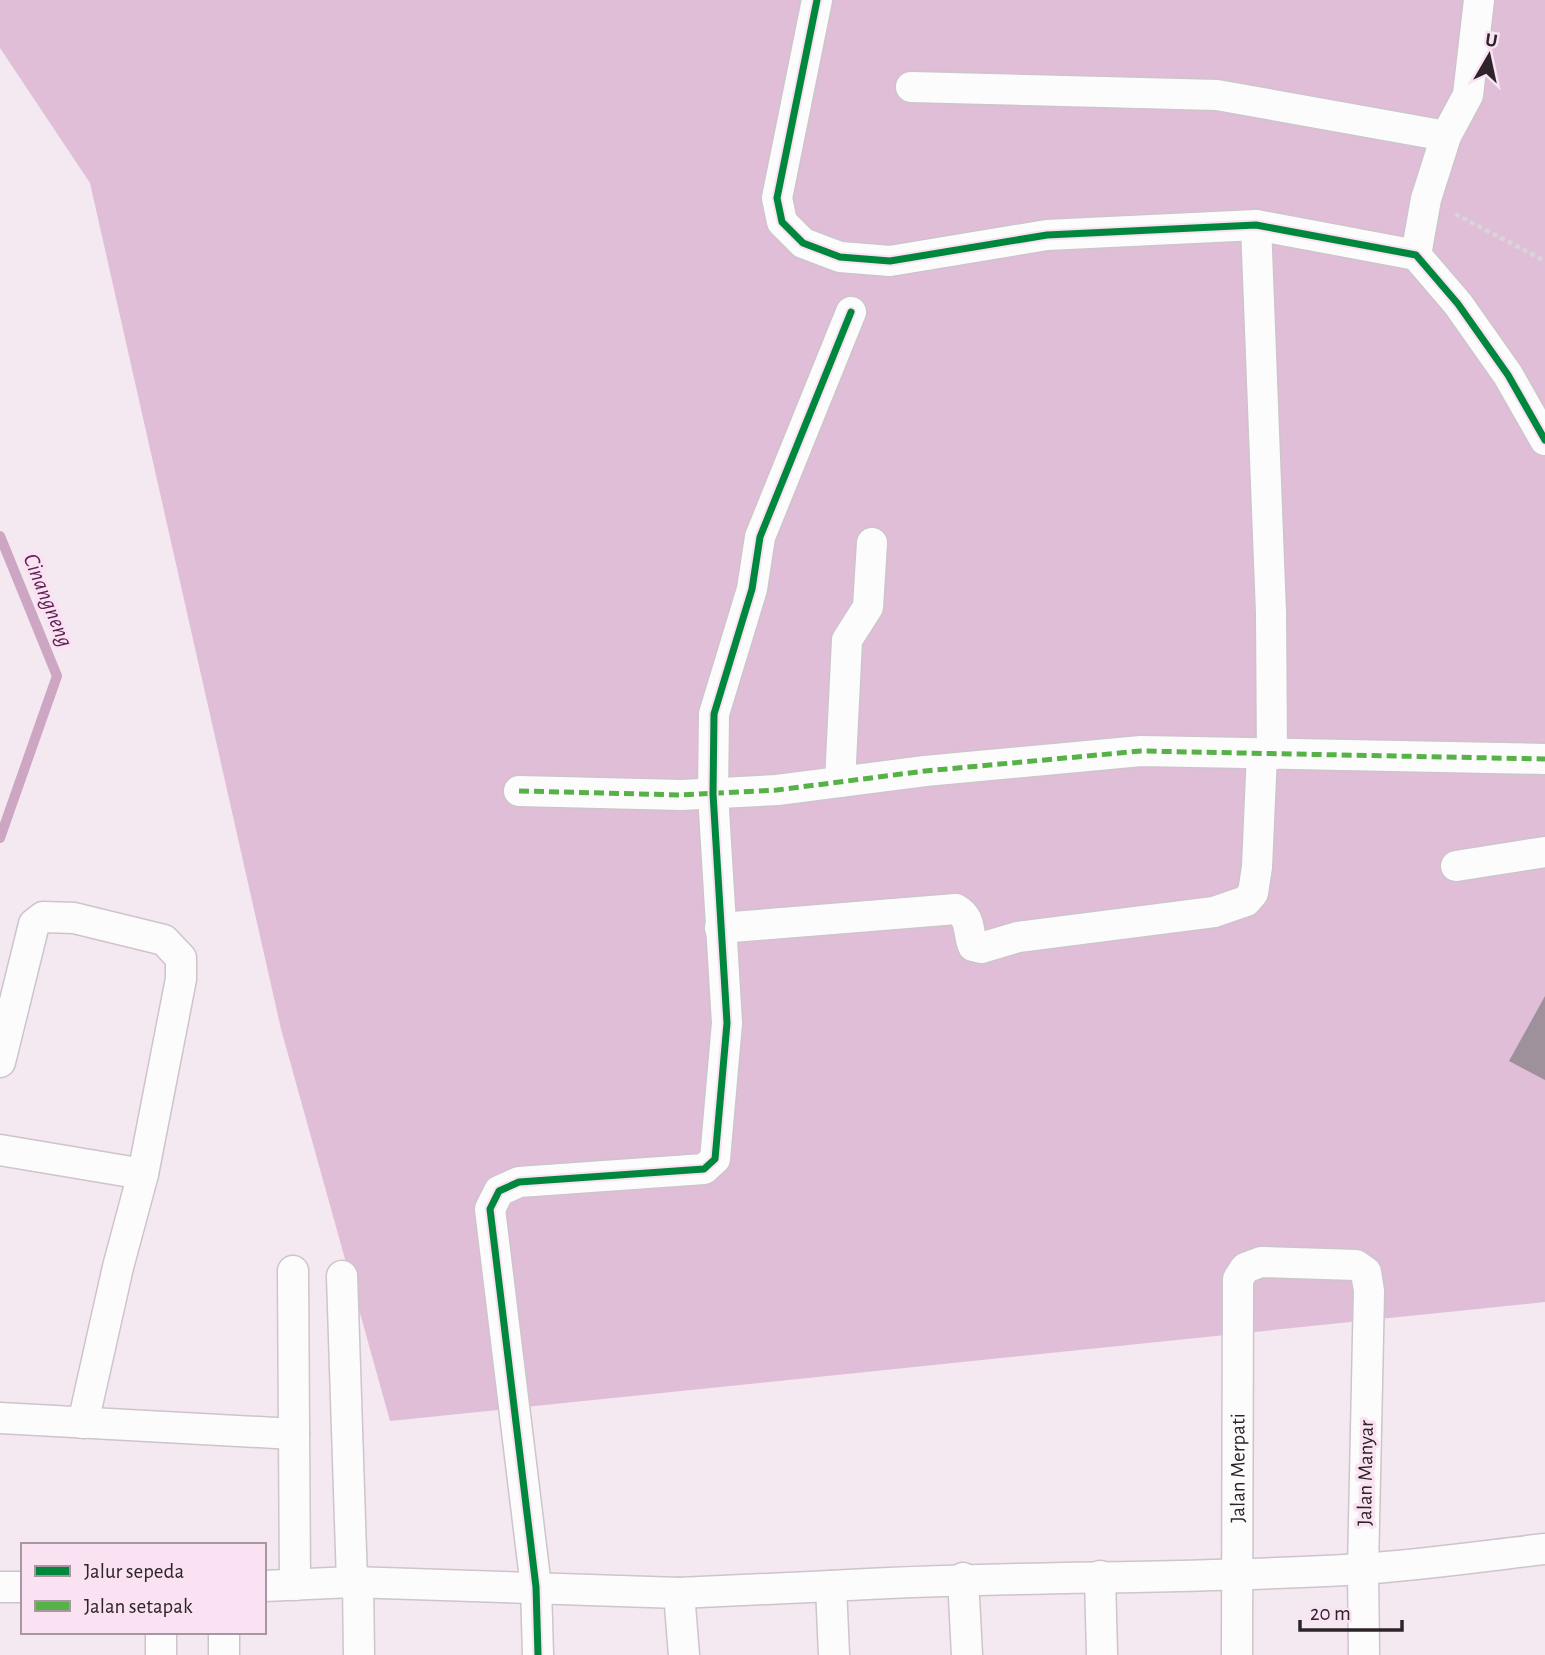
<svg xmlns="http://www.w3.org/2000/svg" width="1545" height="1655" viewBox="0 0 1545 1655" font-family="'Alegreya Sans',sans-serif">
	<style>
		.forest { fill: #e0bed8 }
		.lines { fill: none; stroke-linecap: round; stroke-linejoin: round }
		.stream { stroke: #cda6c4; stroke-width: 10 }
		.building { fill: #9e919b }
		.street-casing { stroke: #cec4cc; stroke-width: 33 }
		.path { stroke: #d8d4d7; stroke-width: 4.5; stroke-dasharray: 5 3.5; stroke-linecap: butt }
		.street { stroke: #fdfcfd; stroke-width: 30 }
		.quiet { stroke: #56b246; stroke-width: 5; stroke-dasharray: 10 5; stroke-linecap: butt }
		.cycleway-casing { stroke: #fae2f3; stroke-width: 11 }
		.cycleway { stroke: #00873e; stroke-width: 7 }
		.labels { text-anchor: middle; stroke-width: 7; stroke-linejoin: round; paint-order: stroke }
		.street-label { font-size: 21px; fill: #2d242a; stroke: #fae2f3 }
		.water-label { font-size: 23px; font-style: italic; fill: #612355; stroke: #fae2f3 }
	</style>
	<rect width="100%" height="100%" fill="#f4e8f1"/>
	<path class="forest" d="M0,0H1545V1302L390,1421L281,1029L90,183L0,48Z"/>
	<g class="lines">
		<path class="stream" d="M0,536L57,676L0,838"/>
	</g>
	<path class="building" d="M1545,996V1080L1509,1061Z"/>
	<g class="lines">
		<g class="street-casing">
			<g id="street">
				<path d="M817,0L777,198L782,222L803,243L840,257L890,261L1047,235L1256,225L1416,255L1458,304L1508,375L1545,440"/>
				<path d="M911,87L1217,95L1446,136"/>
				<path d="M1256,225L1271,613L1272,755"/>
				<path d="M1416,255L1426,199L1446,136L1468,95L1479,0"/>
				<path d="M840,782L847,640L868,607L872,543"/>
				<path d="M519,791L681,795L777,790L925,771L1141,751L1545,759"/>
				<path d="M1456,866L1545,852"/>
				<path d="M720,928L956,909C972,918 967,931 973,946L981,948L1018,937L1214,912L1246,901L1253,893L1257,867L1262,754"/>
				<path d="M0,1062L34,924L43,917L74,918L164,940L181,958V979L143,1174L118,1267L83,1423"/>
				<path d="M0,1150L143,1174"/>
				<path d="M293,1271L295,1585"/>
				<path d="M342,1276L352,1582"/>
				<path d="M0,1418L294,1434"/>
				<path d="M1100,1576L1102,1655"/>
				<path d="M963,1578L967,1655"/>
				<path d="M358,1583L359,1655"/>
				<path d="M264,1586L352,1582L679,1593L831,1586"/>
				<path d="M0,1587H23"/>
				<path d="M679,1593L684,1655"/>
				<path d="M224,1632V1655"/>
				<path d="M161,1655V1632"/>
				<path d="M538,1655L536,1587L490,1209L499,1191L519,1182L704,1169L715,1159L727,1023L713,794L714,714L752,589L760,537L851,312"/>
				<path d="M834,1655L831,1586C1008,1575 1184,1580 1361,1569C1422,1565 1484,1556 1545,1549"/>
				<path id="s1" d="M1237,1655L1238,1279L1245,1268L1261,1262L1356,1265L1366,1272L1369,1291L1363,1569L1364,1655"/>
			</g>
		</g>
		<path class="path" d="M1455,214L1545,261"/>
		<use href="#street" class="street"/>
		<path class="quiet" d="M519,791L681,795L777,790L925,771L1141,751L1545,759"/>
		<g class="cycleway-casing">
			<path id="cycleway" d="M817,0L777,198L782,222L803,243L840,257L890,261L1047,235L1256,225L1416,255L1458,304L1508,375L1545,440
				M538,1655L536,1587L490,1209L499,1191L519,1182L704,1169L715,1159L727,1023L713,794L714,714L752,589L760,537L851,312"/>
		</g>
		<use href="#cycleway" class="cycleway"/>
	</g>
	<g class="labels">
		<g class="street-label">
			<text dy="7" stroke="none"><textPath href="#s1" startOffset="187">Jalan Merpati</textPath></text>
			<text transform="translate(1365 1473) rotate(-89)" y="7">Jalan Manyar</text>
		</g>
		<g class="water-label">
			<text transform="translate(49 600) rotate(68)" y="8">Cinangneng</text>
		</g>
	</g>
	<rect x="21" y="1543" width="245" height="91" fill="#fae2f3" stroke="#a896a3" stroke-width="2"/>
	<rect x="35" y="1566" width="35" height="10" fill="#00873e" stroke="#a896a3" stroke-width="2"/>
	<text x="84" y="1578" font-size="21" fill="#2d242a">Jalur sepeda</text>
	<rect x="35" y="1601" width="35" height="10" fill="#56b246" stroke="#a896a3" stroke-width="2"/>
	<text x="84" y="1613" font-size="21" fill="#2d242a">Jalan setapak</text>
	<g transform="translate(1489 56) rotate(9)" stroke="#fae2f3" stroke-width="5" paint-order="stroke">
	<path d="M0-5L12 26L0 18L-12 26Z" fill="#2d242a"/>
	<text y="-10" font-size="19" font-weight="bold" text-anchor="middle" fill="#2d242a">U</text>
	</g>
	<path d="M1300 1620v10h102v-10" fill="none" stroke="#2d242a" stroke-width="3.5"/>
	<text x="1310" y="1620" font-size="21" fill="#2d242a" stroke="#fae2f3" stroke-width="5" paint-order="stroke">20 m</text>
</svg>
